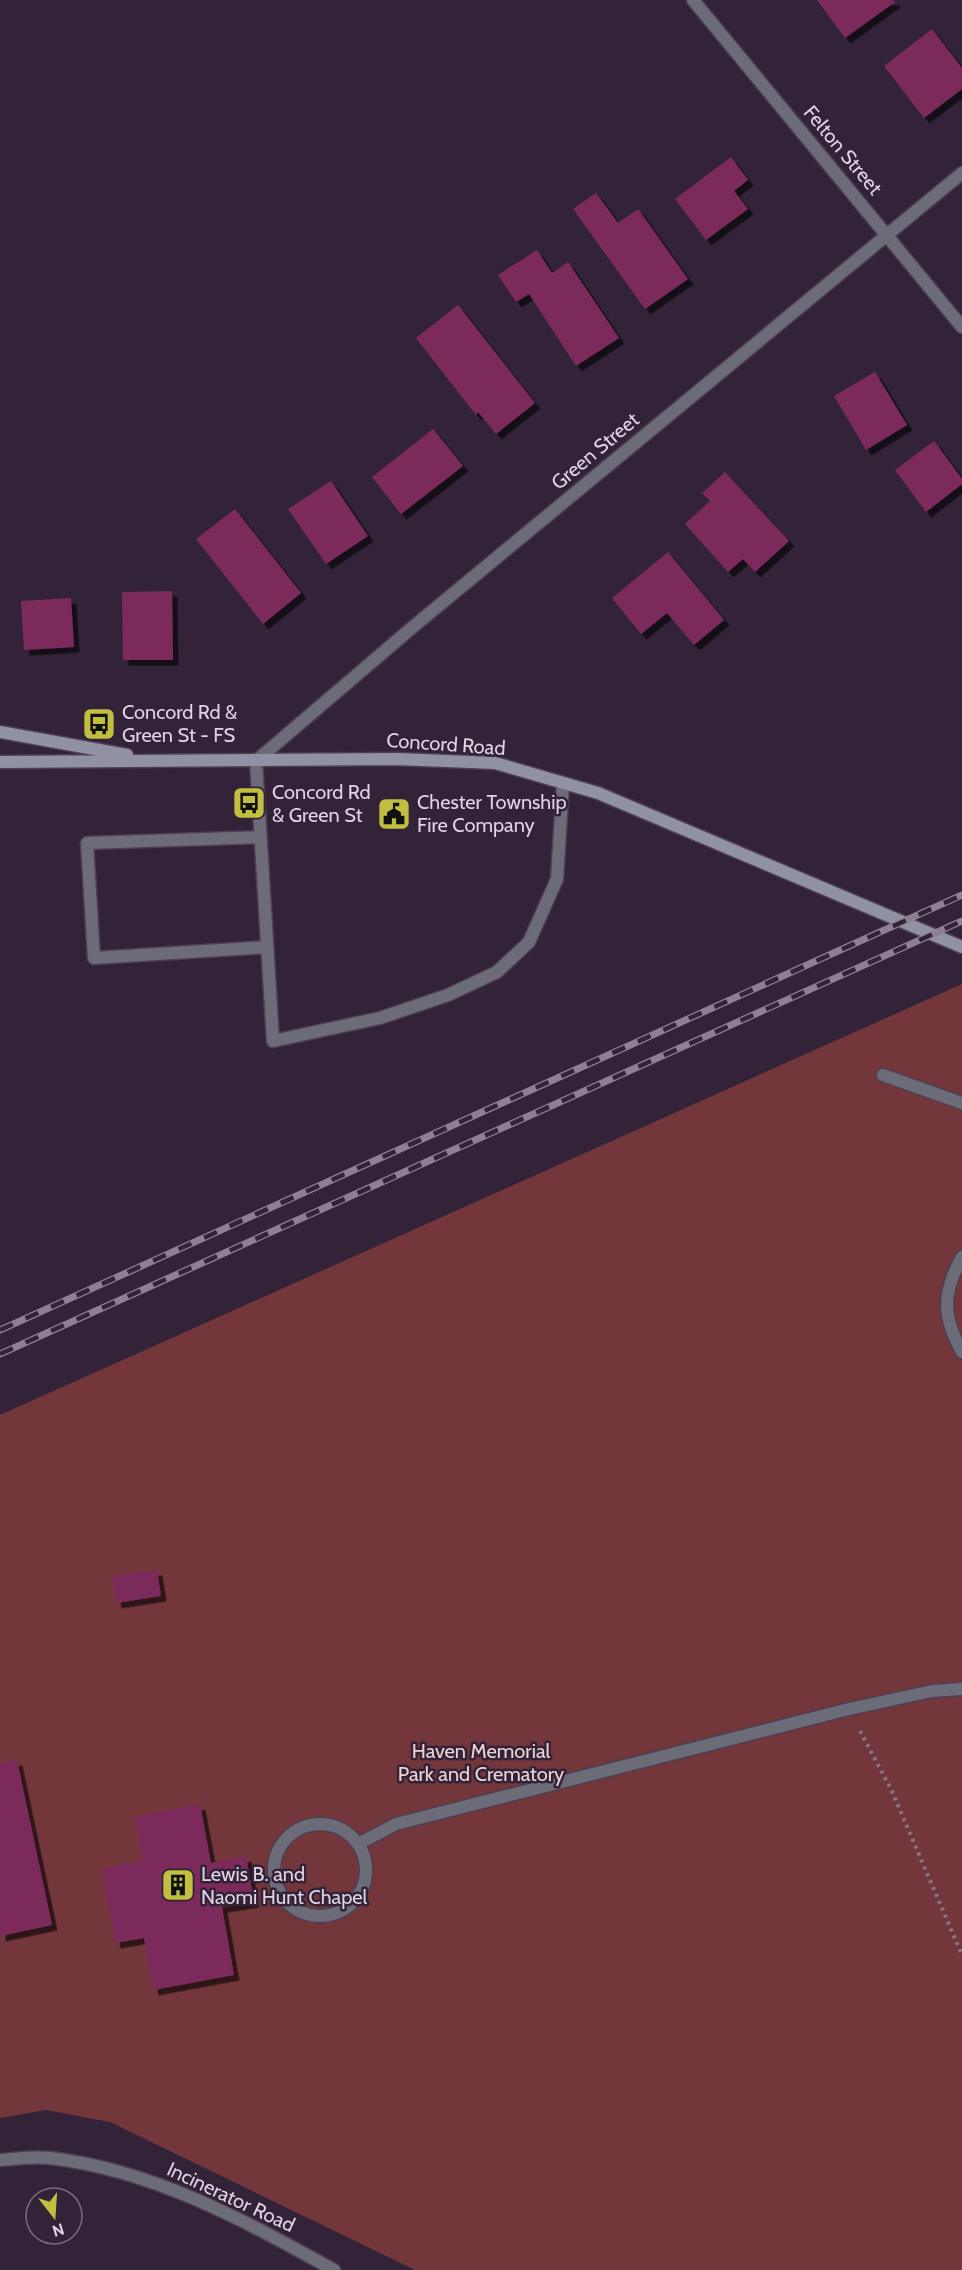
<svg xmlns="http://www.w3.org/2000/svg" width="962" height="2270" viewBox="0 0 962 2270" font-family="Cabin,sans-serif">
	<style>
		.green { fill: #73373b }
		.building { fill: #7b2c5c; filter: url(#shadow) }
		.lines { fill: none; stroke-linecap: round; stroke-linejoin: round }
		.lane-casing { stroke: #4e3f54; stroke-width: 15 }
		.street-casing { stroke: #4e3f54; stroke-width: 15 }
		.secondary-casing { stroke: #4e3f54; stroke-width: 15 }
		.path { stroke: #837689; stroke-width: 4; stroke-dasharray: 3 4.5; stroke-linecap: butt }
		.lane { stroke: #6c6c79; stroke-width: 12 }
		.street { stroke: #6c6c79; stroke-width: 12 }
		.secondary { stroke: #9191a6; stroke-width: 12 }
		.rail-casing { stroke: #8d8092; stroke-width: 7 }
		.rail { stroke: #332339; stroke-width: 4.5; stroke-dasharray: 14; stroke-linecap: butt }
		.labels { text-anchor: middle; stroke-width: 5; stroke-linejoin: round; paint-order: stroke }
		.street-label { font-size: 20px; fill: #ded4e3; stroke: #332339 }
		.poi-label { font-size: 20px; fill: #ded4e3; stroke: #332339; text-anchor: start }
		.park-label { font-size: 20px; fill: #eed2d3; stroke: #332339 }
	</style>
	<defs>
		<filter id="shadow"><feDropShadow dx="5.5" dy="5.5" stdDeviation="0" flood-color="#0009"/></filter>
	</defs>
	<rect width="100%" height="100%" fill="#332339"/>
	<path class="green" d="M962,984V2270H415L110,2122L46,2110L0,2118V1415Z"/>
	<path class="building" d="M817,0H893L895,2L845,38Z
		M932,29L962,68V89L924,118L884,66Z
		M731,157L748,180L734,191L748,209L706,240L675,199Z
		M596,193L618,223L638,209L688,279L645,309L573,209Z
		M537,250L552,273L568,262L619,338L576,366L529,294L516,302L498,275Z
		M458,305L535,403L496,434L478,412L476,415L416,338Z
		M875,372L907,425L866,450L834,396Z
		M433,429L463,466L401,514L372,477Z
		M934,441L962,479V484L926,512L895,470Z
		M725,472L789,541L755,572L743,559L728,572L685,524L710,501L702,493Z
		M331,481L368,536L326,564L288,509Z
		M235,509L301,593L263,624L196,539Z
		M668,552L724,620L694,645L667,613L641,634L612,598Z
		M172,591L173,660H123L122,592Z
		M71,598L74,647L24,650L21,601Z
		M157,1570L161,1596L116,1603L112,1576Z
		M17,1760L52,1925L0,1936V1763Z
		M200,1804L211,1863L246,1856L254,1902L222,1907L234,1975L153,1990L144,1938L115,1943L102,1869L143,1861L135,1817Z"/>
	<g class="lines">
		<g class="lane-casing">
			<path id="lane" d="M256,761L273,1041L380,1018L448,995L497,972L529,942L557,879L563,783
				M260,837L87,843L94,958L267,947
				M883,1075L962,1103
				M962,1257C942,1293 942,1316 962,1352
				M274 1870a46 46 0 1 1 92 0a46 46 0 1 1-92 0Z
				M358,1844L396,1824L849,1709L932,1691L962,1689"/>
		</g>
		<g class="street-casing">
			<path id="street" d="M693,0L962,327
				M256,761L414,626L962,173
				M0,2160C16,2159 34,2156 50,2158C154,2170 245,2221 334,2270"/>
		</g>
		<g class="secondary-casing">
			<path id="secondary" d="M0,732L127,755
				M0,762L397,759L495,763L598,793L962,947"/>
		</g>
		<path class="path" d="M860,1731L891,1789L962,1955"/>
		<use href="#lane" class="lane"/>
		<use href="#street" class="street"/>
		<use href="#secondary" class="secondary"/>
		<g class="rail-casing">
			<path id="rail" d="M0,1330L962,895
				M0,1354L962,921"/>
		</g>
		<use href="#rail" class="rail"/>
	</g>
	<defs>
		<g id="bus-square" transform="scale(1.725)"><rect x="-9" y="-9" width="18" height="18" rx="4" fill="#c1be40" stroke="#332339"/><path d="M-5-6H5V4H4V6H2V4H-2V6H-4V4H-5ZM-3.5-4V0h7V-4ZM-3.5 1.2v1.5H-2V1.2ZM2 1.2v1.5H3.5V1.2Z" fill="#111"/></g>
		<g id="civic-square" transform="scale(1.725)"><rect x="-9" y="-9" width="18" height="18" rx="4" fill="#c1be40" stroke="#332339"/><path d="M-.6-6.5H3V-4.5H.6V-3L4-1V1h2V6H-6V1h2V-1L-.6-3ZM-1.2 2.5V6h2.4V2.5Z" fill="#111"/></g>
		<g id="building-square" transform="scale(1.725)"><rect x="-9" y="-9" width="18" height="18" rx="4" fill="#c1be40" stroke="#332339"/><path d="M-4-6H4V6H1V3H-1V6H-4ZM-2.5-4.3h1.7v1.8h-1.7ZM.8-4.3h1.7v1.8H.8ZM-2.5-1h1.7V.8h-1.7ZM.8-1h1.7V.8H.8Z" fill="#111"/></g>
	</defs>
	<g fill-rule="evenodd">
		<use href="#bus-square" x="99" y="724"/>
		<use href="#bus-square" x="249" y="803"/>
		<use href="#civic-square" x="394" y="814"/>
		<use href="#building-square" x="178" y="1885"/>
	</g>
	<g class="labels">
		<g class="street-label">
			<text transform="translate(843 150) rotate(50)" y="7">Felton Street</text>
			<text transform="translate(595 451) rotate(-40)" y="7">Green Street</text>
			<text transform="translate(446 744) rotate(4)" y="7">Concord Road</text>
			<text transform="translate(231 2197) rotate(25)" y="7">Incinerator Road</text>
		</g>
		<g class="poi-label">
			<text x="122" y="719">Concord Rd &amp;<tspan x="122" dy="23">Green St - FS</tspan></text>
			<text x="272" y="799">Concord Rd<tspan x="272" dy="23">&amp; Green St</tspan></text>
			<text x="417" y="809">Chester Township<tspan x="417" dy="23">Fire Company</tspan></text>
			<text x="201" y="1881">Lewis B. and<tspan x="201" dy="23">Naomi Hunt Chapel</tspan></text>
		</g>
		<g class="park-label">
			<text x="481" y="1758">Haven Memorial<tspan x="481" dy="23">Park and Crematory</tspan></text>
		</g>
	</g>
	<g transform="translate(54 2216) rotate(163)"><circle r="28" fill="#332339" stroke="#776a7d" stroke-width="1.5"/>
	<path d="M0-4.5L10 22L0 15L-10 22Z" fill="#c1be40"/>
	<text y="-9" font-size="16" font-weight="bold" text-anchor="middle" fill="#ded4e3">N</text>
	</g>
</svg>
